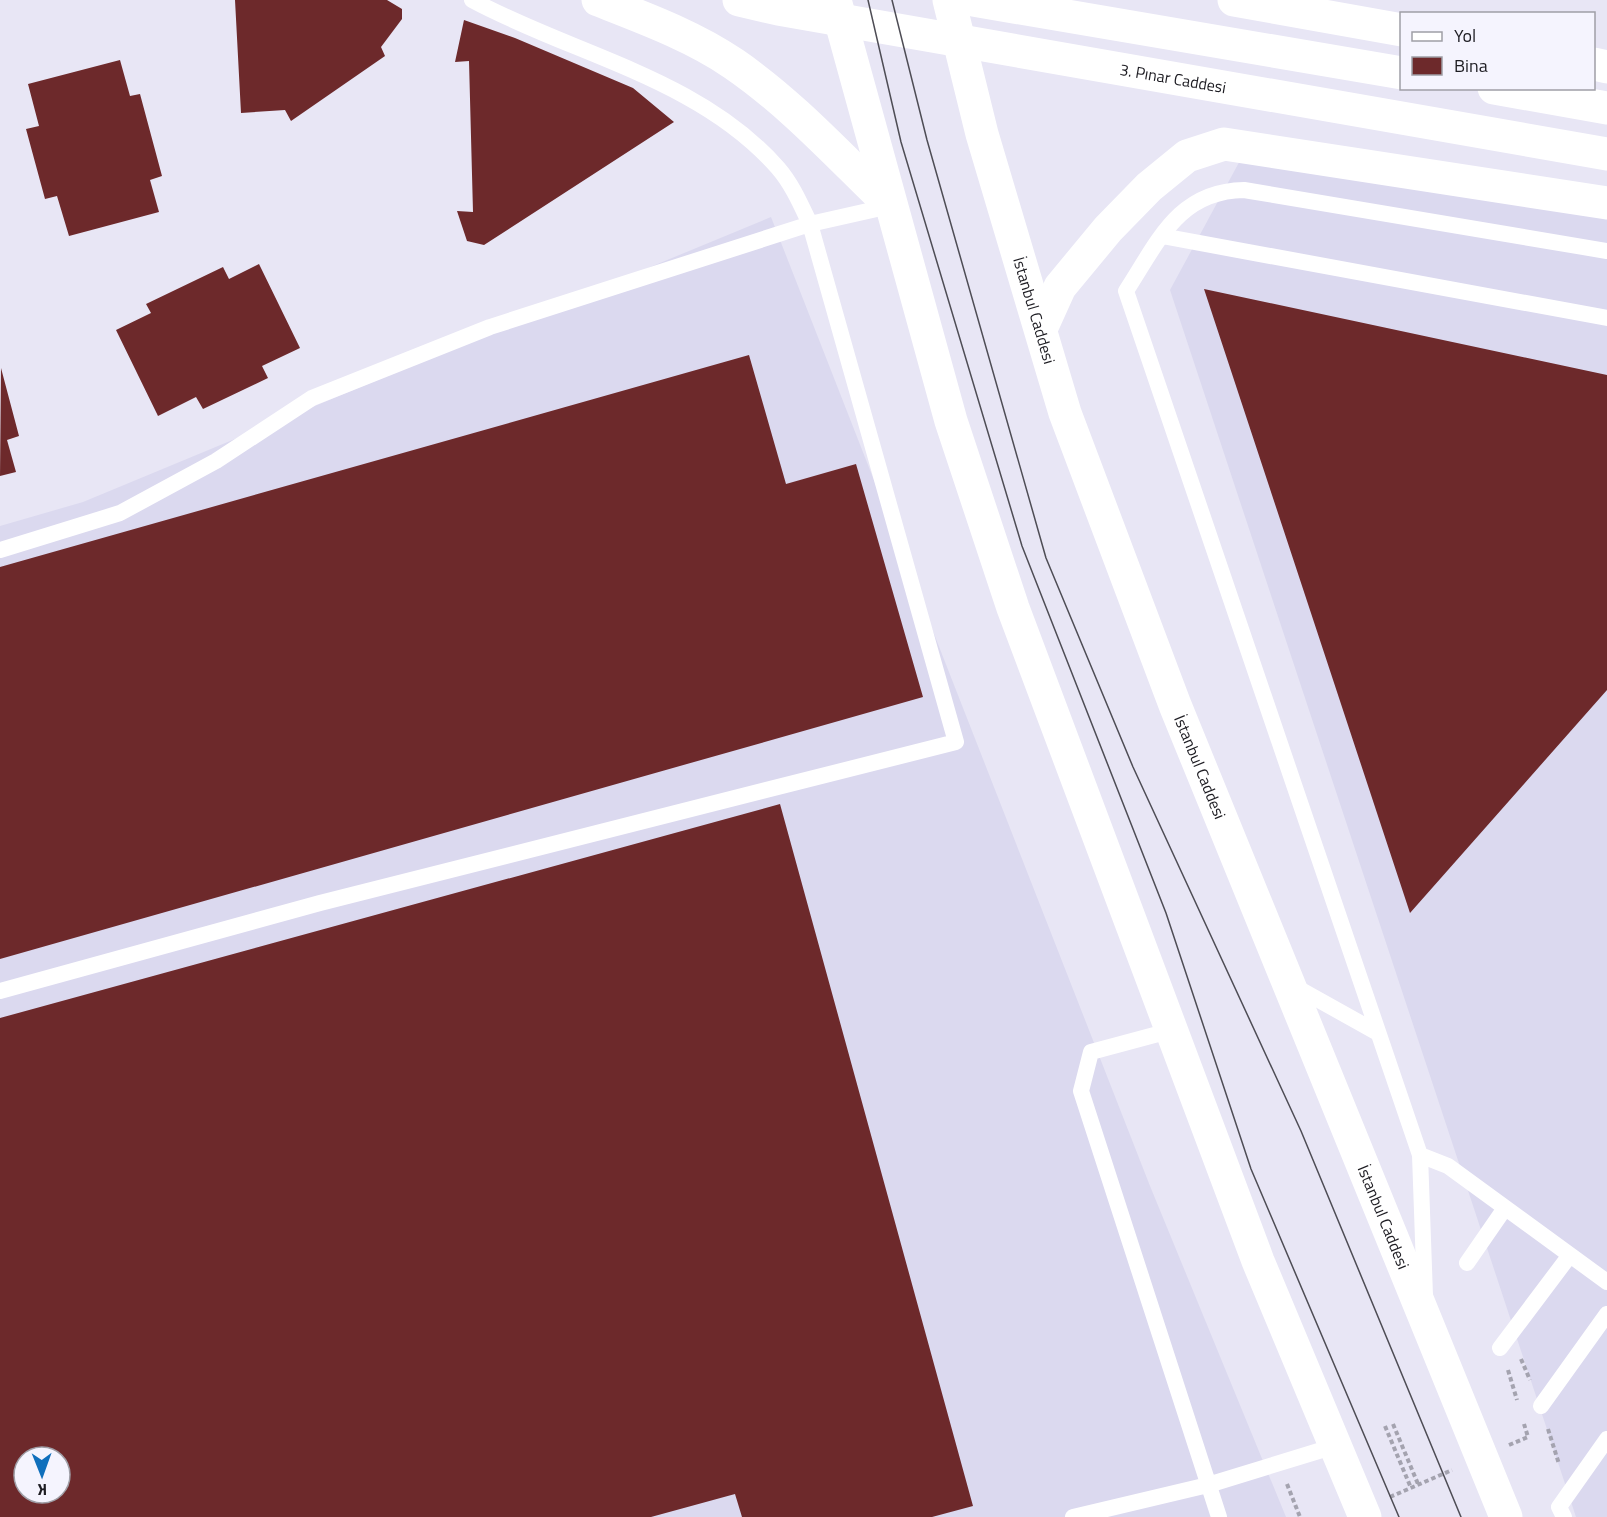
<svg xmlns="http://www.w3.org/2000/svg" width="1607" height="1517" viewBox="0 0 1607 1517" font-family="'Titillium Web',sans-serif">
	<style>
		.built { fill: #dbd9ef; fill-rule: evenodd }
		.building { fill: #6d292b; fill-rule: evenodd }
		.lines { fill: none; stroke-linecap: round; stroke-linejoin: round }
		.path { stroke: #a4a3af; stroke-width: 4; stroke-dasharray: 4.5 3; stroke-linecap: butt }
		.service { stroke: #fff; stroke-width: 16 }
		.primary { stroke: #fff; stroke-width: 33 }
		.trunk { stroke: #fff; stroke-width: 33 }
		.tram { stroke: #4e4d55; stroke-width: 1.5 }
		.labels { text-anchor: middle; stroke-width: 6; stroke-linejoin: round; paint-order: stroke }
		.street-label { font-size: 16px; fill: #1d1c22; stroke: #f5f4fe }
	</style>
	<rect width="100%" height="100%" fill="#e8e6f5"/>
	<path class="built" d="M1243,155L1607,217V1517H1576L1170,290Z
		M771,217L1150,1186L1286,1517H0V526L83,502ZM24,1457H60V1493H24Z"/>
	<path class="building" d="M235,0H387L402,9V19L381,47L385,56L291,121L285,110L241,113Z
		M464,20L515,38L633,88L674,122L484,245L467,241L457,211L473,212L469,61L455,62Z
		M120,60L130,96L140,94L162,176L150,180L159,212L69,236L57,196L45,199L26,129L39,126L28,84Z
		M259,264L300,348L262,366L268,378L203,409L196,397L158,416L116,330L151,313L146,304L223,267L229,279Z
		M1204,289L1607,375V690L1410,913Z
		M749,355L786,484L856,464L923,697L0,959V567Z
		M1,368L19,436L7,440L16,472L0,476Z
		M780,804L973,1506L932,1517H742L735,1494L651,1517H0V1018ZM24,1457H60V1493H24Z"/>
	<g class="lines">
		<path class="path" d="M1521,1359L1530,1380
			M1508,1370L1517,1400
			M1393,1424L1418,1484
			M1385,1426L1411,1488
			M1548,1429L1559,1464
			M1509,1445L1528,1437L1524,1424
			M1287,1484L1300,1517
			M1390,1497L1452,1470"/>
		<path class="service" d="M1162,236L1607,318
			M0,550L120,513L216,461L312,398L490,327L810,224L890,206
			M1292,985L1378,1033
			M0,991L320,903L956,742L810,224C801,205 792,184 778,168C699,78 574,55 472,0
			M1173,1030L1091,1052L1081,1091L1219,1517
			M1420,1155L1448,1166L1607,1282
			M1467,1263L1505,1208
			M1425,1296L1420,1155L1126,291C1158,242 1178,191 1244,190L1607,251
			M1500,1348L1570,1255
			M1541,1406L1607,1314
			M1073,1517L1208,1485L1335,1446
			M1564,1517L1559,1507L1607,1439"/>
		<g class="primary">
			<path id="s1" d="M739,0L778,9L1607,154"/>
			<path d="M973,0L1402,73"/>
			<path d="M1494,88L1607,108"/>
		</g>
		<g class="trunk">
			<path d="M598,0C644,18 693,36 734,64C791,103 840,157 890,205"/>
			<path d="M835,0L951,421L1013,608L1258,1261L1365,1517"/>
			<path id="s2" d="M949,0L982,134L1065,413L1175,705L1506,1517"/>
			<path d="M1234,0L1402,30"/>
			<path d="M1594,64L1607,67"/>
			<path d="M1041,329L1060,287L1108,229L1149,187L1187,156L1224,144L1607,203"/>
		</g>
		<path class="tram" d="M868,0L901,142L1022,546L1166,913L1251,1169L1399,1517
			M892,0L927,140L1046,558L1133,767L1301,1131L1461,1517"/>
	</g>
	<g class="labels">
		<g class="street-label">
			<text dy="6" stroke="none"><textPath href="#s1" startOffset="441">3. Pınar Caddesi</textPath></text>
			<text dy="6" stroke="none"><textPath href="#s2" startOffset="322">İstanbul Caddesi</textPath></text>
			<text dy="6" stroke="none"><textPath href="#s2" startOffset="808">İstanbul Caddesi</textPath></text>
			<text dy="6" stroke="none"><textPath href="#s2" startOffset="1294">İstanbul Caddesi</textPath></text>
		</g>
	</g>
	<rect x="1400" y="12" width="195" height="78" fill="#f5f4fe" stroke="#9f9ea6" stroke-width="1.5"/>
	<rect x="1412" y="32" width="30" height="9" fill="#ffffff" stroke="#9f9ea6" stroke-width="1.5"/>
	<text x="1454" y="42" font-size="18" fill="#1d1c22">Yol</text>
	<rect x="1412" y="57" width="30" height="18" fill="#6d292b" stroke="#9f9ea6" stroke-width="1.5"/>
	<text x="1454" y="72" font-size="18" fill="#1d1c22">Bina</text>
	<g transform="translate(42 1475) rotate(179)"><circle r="28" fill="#f5f4fe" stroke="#9f9ea6" stroke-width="1.5"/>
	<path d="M0-4.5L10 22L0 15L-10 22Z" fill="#106fbc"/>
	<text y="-9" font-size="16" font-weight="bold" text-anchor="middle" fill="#1d1c22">K</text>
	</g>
</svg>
